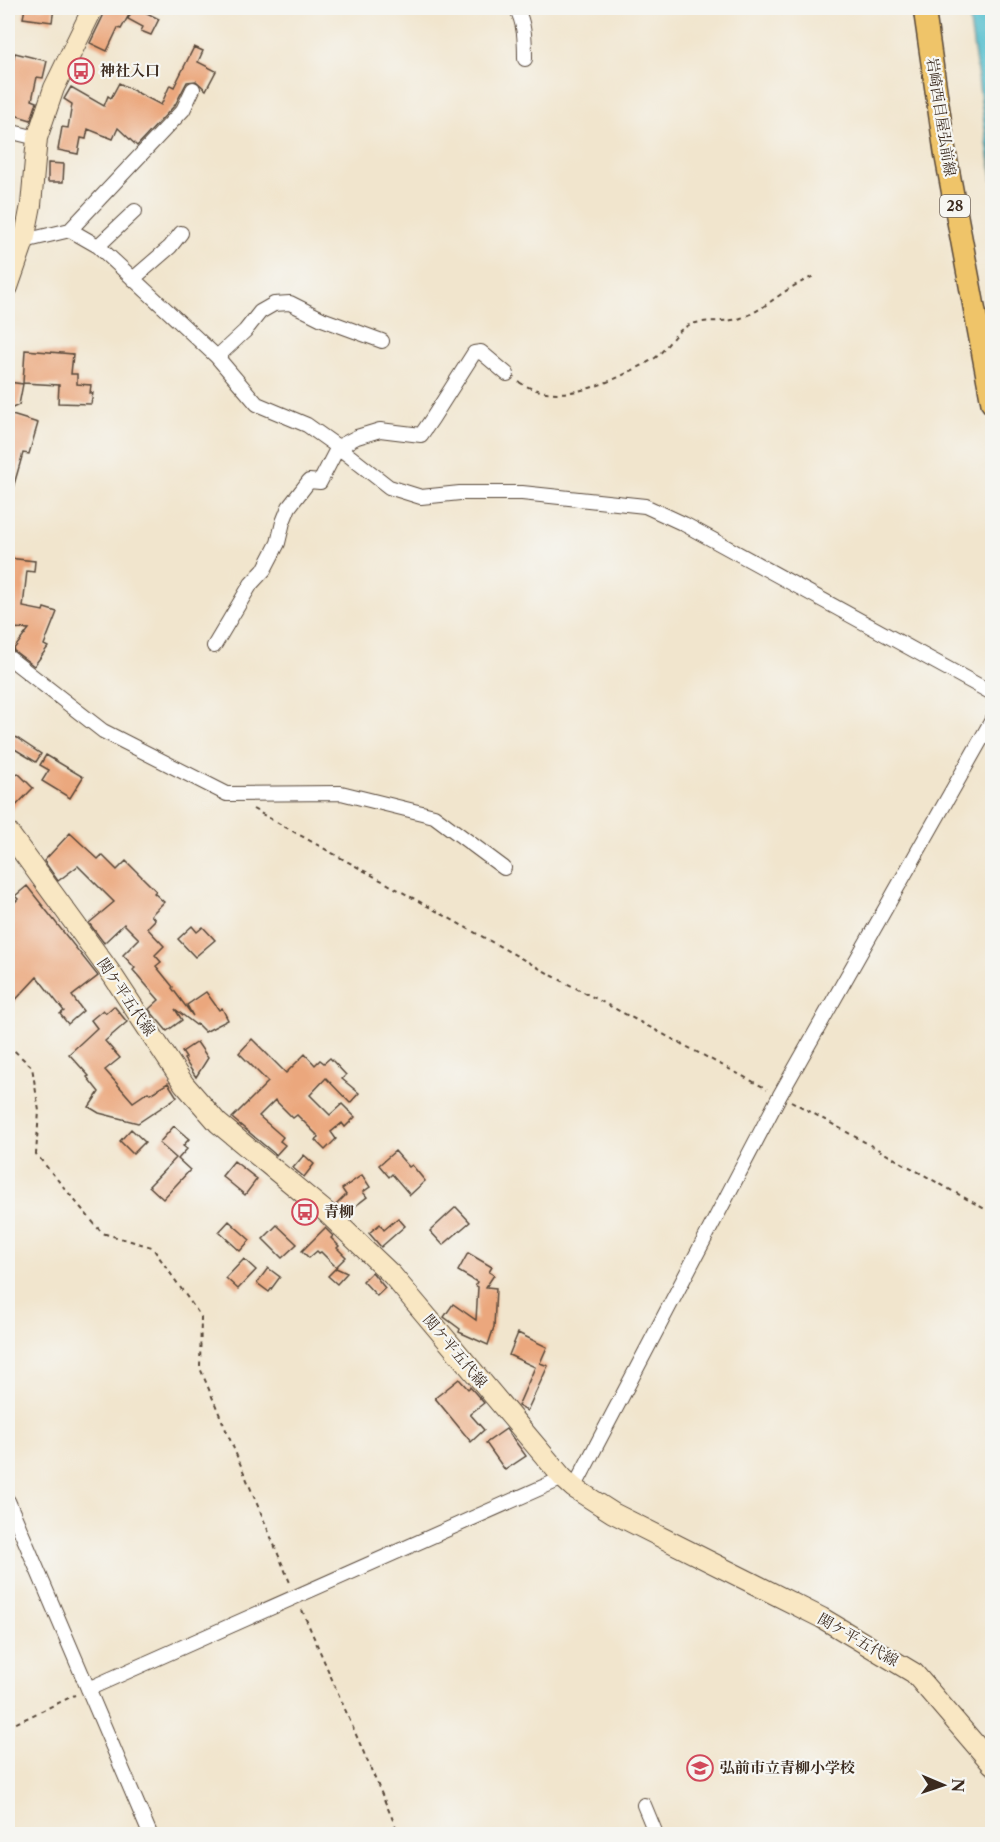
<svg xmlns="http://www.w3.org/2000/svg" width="1000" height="1842" viewBox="0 0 1000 1842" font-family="'Libre Caslon Text','Noto Serif JP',serif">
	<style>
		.water { fill: #52becd; stroke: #467476; stroke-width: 1.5 }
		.building { fill: #eba77d }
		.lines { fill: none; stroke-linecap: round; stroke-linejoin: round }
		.minor-casing { stroke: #564638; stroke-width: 16 }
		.secondary-casing { stroke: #564638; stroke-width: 22 }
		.primary-casing { stroke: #564638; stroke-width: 24 }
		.path { stroke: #564638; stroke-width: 2; stroke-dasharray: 4.5 4.5; stroke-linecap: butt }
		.minor { stroke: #fff; stroke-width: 14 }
		.secondary { stroke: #f9e7c3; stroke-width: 20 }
		.primary { stroke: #efc469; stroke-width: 21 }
		.labels { text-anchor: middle; stroke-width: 4.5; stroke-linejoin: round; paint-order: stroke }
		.shield { fill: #f6f6f2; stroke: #73675e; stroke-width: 1.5 }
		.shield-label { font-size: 14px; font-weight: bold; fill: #3b2a1e }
		.poi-label { font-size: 15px; font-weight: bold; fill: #3b2a1e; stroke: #f6f6f2; text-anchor: start }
		.street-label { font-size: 15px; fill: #3b2a1e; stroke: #f6f6f2 }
	</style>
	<rect width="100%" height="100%" fill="#f6f6f2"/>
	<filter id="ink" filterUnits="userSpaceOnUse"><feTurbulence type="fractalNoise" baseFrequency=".0167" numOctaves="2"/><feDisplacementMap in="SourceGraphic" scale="12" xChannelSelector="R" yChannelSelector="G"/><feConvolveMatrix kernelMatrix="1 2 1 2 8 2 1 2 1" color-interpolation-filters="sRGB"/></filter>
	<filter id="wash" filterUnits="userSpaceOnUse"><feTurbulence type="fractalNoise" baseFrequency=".008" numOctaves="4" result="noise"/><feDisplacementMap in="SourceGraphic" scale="24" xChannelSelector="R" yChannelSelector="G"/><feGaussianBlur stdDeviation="1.35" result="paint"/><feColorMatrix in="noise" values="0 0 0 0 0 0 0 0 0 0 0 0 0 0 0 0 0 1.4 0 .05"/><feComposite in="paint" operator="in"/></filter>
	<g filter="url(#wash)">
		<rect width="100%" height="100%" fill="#f1e5cd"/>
		<path class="water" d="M968,8H992V181V177Z"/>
		<g id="blocks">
			<path class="building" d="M25,8H54L52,22L23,18Z
				M107,8H120L130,13L121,29L118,28L107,51L90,43Z
				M133,8H137L159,19L151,35L141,31L143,27L128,19Z
				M194,47L203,51L198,62L216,71L206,90L196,81L187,82L175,105L137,146L118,128L113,139L88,129L86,139L81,138L78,154L58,150L62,127L68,128L72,104L64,99L71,87L104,106L108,96L111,98L119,83L161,105L170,85L174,87Z
				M15,53L47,61L43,78L37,77L32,100L37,102L31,120L8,113V82Z
				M48,163L64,164L63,182H48Z
				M25,350L73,354L71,374H77V384L91,385L90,393H93L91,404L58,403L59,385L23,383Z
				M8,382L23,384L19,405L8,410Z
				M12,415L38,423L29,454L23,453L11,495L8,494V430Z
				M8,558L35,561L34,572L27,571L23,607L43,611L44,608L57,612L44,645L48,647L34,666L13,650L29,629L12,628V624L8,623Z
				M8,732L41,754L36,762L8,745Z
				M46,755L83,777L70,798L42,781L49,770L40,765Z
				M18,773L33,788L8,814V784Z
				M70,833L98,859L102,855L117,870L126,861L156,891L154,893L164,902L151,915L155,920L147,928L164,946L155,955L161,962L156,966L173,987L172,988L193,1016L187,1005L206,992L219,1010L222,1008L228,1020L205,1032L197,1024L196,1025L175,1009L182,1020L167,1031L151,1012L149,1009L159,1000L133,970L135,968L123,955L139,939L124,924L104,943L89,923L114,902L78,866L58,881L44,861Z
				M27,886L98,976L72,996L83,1011L68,1024L60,1014L64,1011L37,977L8,1008V909L18,899L15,896Z
				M192,926L197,932L203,927L215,940L195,957L178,939Z
				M114,1006L127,1022L105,1041L120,1058L105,1070L133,1102L148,1092L150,1094L168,1083L177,1097L138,1123L99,1113L89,1107L99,1092L87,1077L89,1076L69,1054L97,1028L91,1020L103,1010L106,1013Z
				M252,1039L286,1073L305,1054L315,1065L320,1060L324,1063L330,1058L346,1075L342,1079L359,1093L350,1103L326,1078L310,1095L330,1115L342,1104L355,1117L345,1127L342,1123L331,1132L336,1139L325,1150L315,1140L319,1137L297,1115L293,1118L275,1100L259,1116L283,1137L280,1141L285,1145L276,1155L232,1118L268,1082L239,1053Z
				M197,1042L208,1058L196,1077L184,1059L186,1058L182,1052Z
				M174,1126L189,1139L183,1146L187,1149L178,1159L190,1170L163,1199L149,1186L176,1158L159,1143Z
				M131,1129L145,1142L133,1154L120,1141Z
				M395,1151L409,1167L412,1165L425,1181L410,1195L392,1174L389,1177L379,1165Z
				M304,1155L314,1164L304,1177L293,1168Z
				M234,1161L257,1179L245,1195L222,1176Z
				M362,1175L370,1187L363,1192L367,1197L354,1207L353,1205L345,1213L336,1205L346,1195L342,1189Z
				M456,1207L470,1222L443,1245L430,1231Z
				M398,1218L405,1226L381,1247L369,1233L380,1224L384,1230Z
				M229,1221L250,1240L240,1251L219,1232Z
				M277,1225L297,1244L282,1258L263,1239Z
				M325,1228L333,1236L331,1238L339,1246L337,1248L346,1257L336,1267L321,1252L319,1253L317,1251L309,1258L302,1251Z
				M468,1253L492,1267L489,1272L494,1275L486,1287L496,1288L494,1327L488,1345L459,1332L460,1329L444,1317L453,1304L476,1320L478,1287L475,1285L477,1282L458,1271Z
				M244,1259L256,1270L238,1289L226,1278Z
				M268,1268L280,1277L269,1292L257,1283Z
				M336,1268L347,1273L337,1284L328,1276Z
				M372,1272L385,1288L377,1296L363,1281Z
				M518,1333L547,1347L540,1363L548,1366L527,1411L518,1406L535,1367L509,1355Z
				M459,1379L468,1389L470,1387L484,1403L470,1414L484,1430L471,1442L435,1398Z
				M506,1429L526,1456L505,1470L486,1443Z"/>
		</g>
	</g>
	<g filter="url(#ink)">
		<use href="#blocks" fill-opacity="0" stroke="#564638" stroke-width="1.5"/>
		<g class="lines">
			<g class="minor-casing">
				<path id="minor" d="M516,8C525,23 525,42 525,59
					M8,131L37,138
					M70,230L183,110L193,89
					M24,241L70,230L98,246L217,357L257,404L307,425L338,447L389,487L421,497L460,493H522L645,506L684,524L992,693
					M98,246L135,211
					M133,279L170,247L181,233
					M217,357L245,331L260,312L274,304L290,303L322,319L382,341
					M214,646L251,584L264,570L278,543L283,522L289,507L309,481L320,482L338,447L357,437L380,430L421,435L432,419L474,353L481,352L507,374
					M8,657L103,731L227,794L341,793L434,816L504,868
					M574,1488L780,1095L992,720
					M8,1501L150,1834
					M88,1689L563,1478
					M644,1805L656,1834"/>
			</g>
			<g class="secondary-casing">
				<path id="secondary" d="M8,287L24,241L31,205L37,138L54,88L93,8
					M8,832L113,976L184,1084L218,1123L326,1212L392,1275L563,1478L574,1488L613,1513L822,1618L914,1673L992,1764"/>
			</g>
			<g class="primary-casing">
				<path id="primary" d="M924,8L945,152L992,403"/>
			</g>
			<path class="path" d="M519,382C551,402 587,391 619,377C631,371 644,365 655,358C667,349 673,333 687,326C704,318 724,324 741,318C756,313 767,304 780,295C791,287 803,281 816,275
				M253,809L553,976L767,1089
				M8,1045L32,1067L39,1111L36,1154L102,1233L152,1247L201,1317L200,1368L291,1585
				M791,1101L992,1213
				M302,1610L399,1834
				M8,1727L75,1695"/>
			<use href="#minor" class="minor"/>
			<use href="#secondary" class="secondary"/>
			<use href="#primary" class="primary"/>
		</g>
	</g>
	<defs>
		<g id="bus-ring" transform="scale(1.35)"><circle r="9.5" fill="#f6f6f2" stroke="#d1495b" stroke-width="1.5"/><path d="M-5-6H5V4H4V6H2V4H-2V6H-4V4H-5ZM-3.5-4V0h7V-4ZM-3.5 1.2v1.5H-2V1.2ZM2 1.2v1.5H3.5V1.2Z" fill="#d1495b"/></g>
		<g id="school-ring" transform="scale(1.35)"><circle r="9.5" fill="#f6f6f2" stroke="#d1495b" stroke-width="1.5"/><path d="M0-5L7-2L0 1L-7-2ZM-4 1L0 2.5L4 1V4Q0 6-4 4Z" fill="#d1495b"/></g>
	</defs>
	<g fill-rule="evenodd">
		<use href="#bus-ring" x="81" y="71"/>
		<use href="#bus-ring" x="305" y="1212"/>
		<use href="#school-ring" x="700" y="1768"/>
	</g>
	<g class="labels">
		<rect class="shield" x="940" y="195" width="30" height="22" rx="4.5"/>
		<g class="shield-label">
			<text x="955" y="211">28</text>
		</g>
		<g class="poi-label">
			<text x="100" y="76">神社入口</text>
			<text x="324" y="1217">青柳</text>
			<text x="720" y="1773">弘前市立青柳小学校</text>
		</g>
		<g class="street-label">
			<text transform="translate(941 117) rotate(81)" y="5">岩崎西目屋弘前線</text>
			<text transform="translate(126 997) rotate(56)" y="5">関ケ平五代線</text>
			<text transform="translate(455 1351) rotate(50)" y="5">関ケ平五代線</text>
			<text transform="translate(858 1640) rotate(30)" y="5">関ケ平五代線</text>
		</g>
	</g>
	<rect width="1000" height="1842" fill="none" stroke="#f6f6f2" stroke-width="30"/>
	<g transform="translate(943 1785) rotate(92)" stroke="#f6f6f2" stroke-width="4.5" paint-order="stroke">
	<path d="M0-4.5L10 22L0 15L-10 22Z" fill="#3b2a1e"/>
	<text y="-9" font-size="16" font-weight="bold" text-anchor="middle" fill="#3b2a1e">N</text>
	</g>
</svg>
